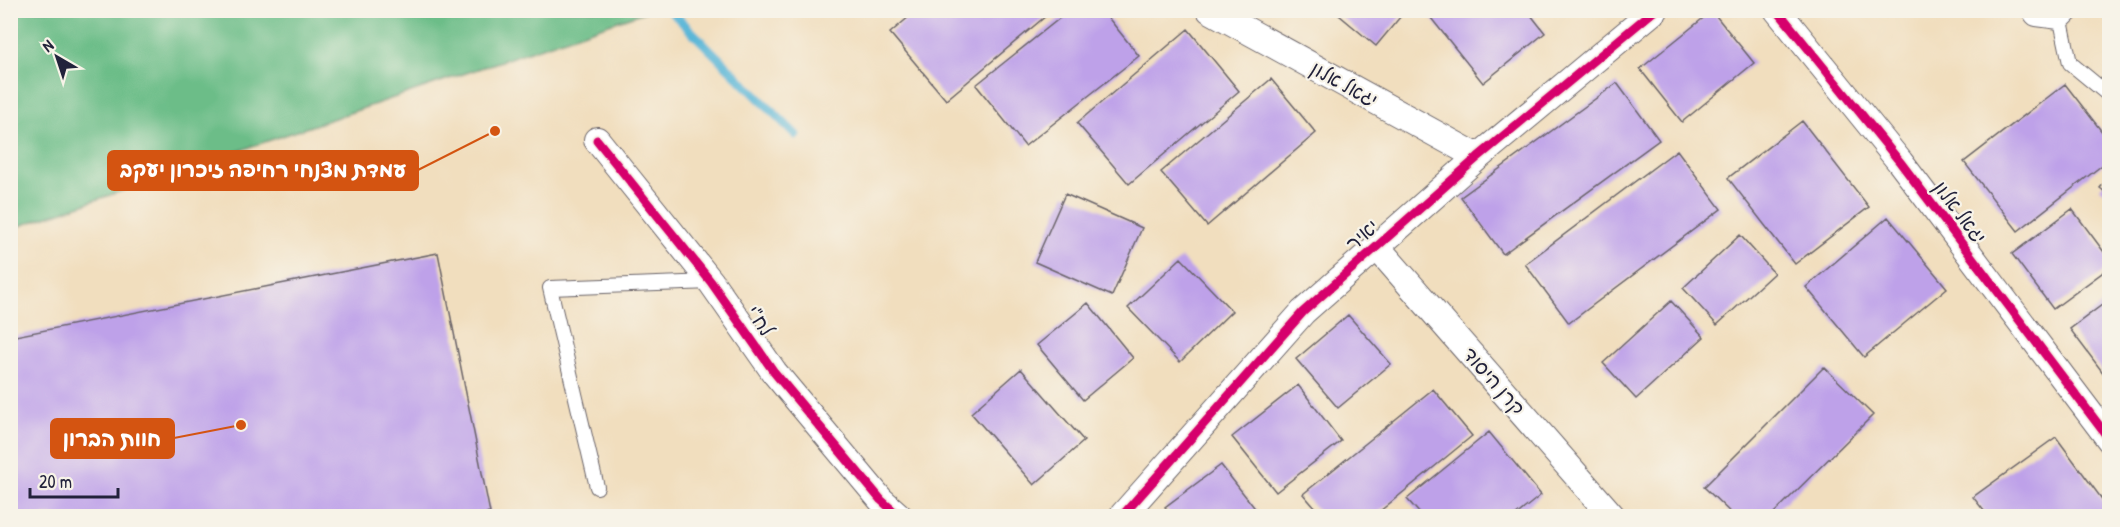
<svg xmlns="http://www.w3.org/2000/svg" width="2120" height="527" viewBox="0 0 2120 527" font-family="'Patrick Hand','Playpen Sans Hebrew',sans-serif">
	<style>
		.forest { fill: #6cbd88; stroke: #477062; stroke-width: 1.5 }
		.lines { fill: none; stroke-linecap: round; stroke-linejoin: round }
		.stream { stroke: #59b6d7; stroke-width: 9 }
		.building { fill: #bea1e9 }
		.service-casing { stroke: #6a6469; stroke-width: 16 }
		.minor-casing { stroke: #6a6469; stroke-width: 28 }
		.service { stroke: #fff; stroke-width: 14 }
		.minor { stroke: #fff; stroke-width: 26 }
		.cycleway-casing { stroke: #f7f3e8; stroke-width: 13 }
		.cycleway { stroke: #d6006c; stroke-width: 9 }
		.labels { text-anchor: middle; stroke-width: 4.5; stroke-linejoin: round; paint-order: stroke }
		.street-label { font-size: 20px; fill: #22223b; stroke: #f7f3e8 }
		.leader { fill: none; stroke: #d45411; stroke-width: 2 }
		.callout-dot { fill: #d45411; stroke: #f7f3e8; stroke-width: 2 }
		.callout { fill: #d45411; stroke: #d45411; stroke-width: 2 }
		.callout-label { font-size: 21px; text-anchor: middle; font-weight: bold; fill: #fff }
	</style>
	<rect width="100%" height="100%" fill="#f7f3e8"/>
	<filter id="ink" filterUnits="userSpaceOnUse"><feTurbulence type="fractalNoise" baseFrequency=".0167" numOctaves="2"/><feDisplacementMap in="SourceGraphic" scale="12" xChannelSelector="R" yChannelSelector="G"/><feConvolveMatrix kernelMatrix="1 2 1 2 8 2 1 2 1" color-interpolation-filters="sRGB"/></filter>
	<filter id="wash" filterUnits="userSpaceOnUse"><feTurbulence type="fractalNoise" baseFrequency=".008" numOctaves="4" result="noise"/><feDisplacementMap in="SourceGraphic" scale="24" xChannelSelector="R" yChannelSelector="G"/><feGaussianBlur stdDeviation="1.35" result="paint"/><feColorMatrix in="noise" values="0 0 0 0 0 0 0 0 0 0 0 0 0 0 0 0 0 1.4 0 .05"/><feComposite in="paint" operator="in"/></filter>
	<g filter="url(#wash)">
		<rect width="100%" height="100%" fill="#f1debe"/>
		<path class="forest" d="M11,10H647V11L11,229Z"/>
		<g class="lines">
			<path class="stream" d="M670,10L796,135"/>
		</g>
		<g id="blocks">
			<path class="building" d="M917,10H1053L946,100L890,33Z
				M1070,10H1102L1139,56L1025,146L976,85Z
				M1333,10H1406L1376,46Z
				M1430,10H1527L1545,33L1483,83L1427,13Z
				M1712,11L1754,63L1682,122L1640,69Z
				M1188,29L1239,91L1129,184L1077,123Z
				M1271,79L1316,133L1207,226L1161,172Z
				M1617,83L1659,140L1503,254L1461,197Z
				M2065,84L2110,142V159L2018,231L1964,162Z
				M1802,121L1869,207L1795,264L1728,178Z
				M1677,150L1721,209L1569,323L1525,264Z
				M2110,176V196L2100,188Z
				M1065,194L1142,228L1112,296L1035,262Z
				M2072,209L2110,260V267L2053,309L2012,254Z
				M1888,217L1947,288L1864,357L1806,287Z
				M1740,235L1774,273L1717,325L1683,288Z
				M438,253L490,513L472,516H10V337Z
				M1181,258L1232,311L1180,362L1128,308Z
				M2110,299V382L2070,329Z
				M1671,301L1704,337L1636,399L1603,363Z
				M1088,303L1133,358L1083,400L1037,345Z
				M1348,315L1391,364L1338,408L1296,359Z
				M1824,367L1873,415L1771,516H1734L1704,487Z
				M1021,369L1084,441L1034,485L971,413Z
				M1298,385L1341,441L1276,492L1232,437Z
				M1433,389L1472,436L1374,516H1322L1303,494Z
				M1489,432L1541,495L1515,516H1422L1407,499Z
				M2056,437L2110,510V516H1988L1973,497Z
				M1221,465L1261,516H1172L1165,507Z"/>
		</g>
	</g>
	<g filter="url(#ink)">
		<use href="#blocks" fill-opacity="0" stroke="#6a6469" stroke-width="1.5"/>
		<g class="lines">
			<g class="service-casing">
				<path id="service" d="M2060,16L2070,63L2110,96
					M597,487L550,288L711,282"/>
			</g>
			<g class="minor-casing">
				<path id="minor" d="M1210,10L1478,157
					M1777,10L1900,162L2110,440
					M2035,10L2037,13L2060,16L2066,10
					M597,140L711,282L774,372L881,500L899,516
					M1376,246L1612,516
					M1122,516L1303,312L1478,157L1655,10"/>
			</g>
			<use href="#service" class="service"/>
			<use href="#minor" class="minor"/>
			<g class="cycleway-casing">
				<path id="cycleway" d="M1777,10L1900,162L2110,440
					M597,140L711,282L774,372L881,500L899,516
					M1122,516L1303,312L1478,157L1655,10"/>
			</g>
			<use href="#cycleway" class="cycleway"/>
		</g>
	</g>
	<g class="labels">
		<g class="street-label">
			<text transform="translate(1344 84) rotate(29)" y="7">יגאל אלון</text>
			<text transform="translate(1960 212) rotate(53)" y="7">יגאל אלון</text>
			<text transform="translate(1362 235) rotate(-41)" y="7">יאיר</text>
			<text transform="translate(760 321) rotate(55)" y="7">לח"י</text>
			<text transform="translate(1494 381) rotate(49)" y="7">קרן היסוד</text>
		</g>
	</g>
	<path class="leader" d="M495 131L418 170M241 425L174 438"/>
	<g class="callout-dot">
		<circle cx="495" cy="131" r="6"/>
		<circle cx="241" cy="425" r="6"/>
	</g>
	<g class="callout">
		<rect x="108" y="151" width="310" height="39" rx="6"/>
		<rect x="51" y="419" width="123" height="39" rx="6"/>
	</g>
	<g class="callout-label">
		<text x="263" y="177">עמדת מצנחי רחיפה זיכרון יעקב</text>
		<text x="112" y="446">חוות הברון</text>
	</g>
	<rect width="2120" height="527" fill="none" stroke="#f7f3e8" stroke-width="36"/>
	<g transform="translate(57 57) rotate(321)" stroke="#f7f3e8" stroke-width="4.5" paint-order="stroke">
	<path d="M0-4.5L10 22L0 15L-10 22Z" fill="#22223b"/>
	<text y="-9" font-size="16" font-weight="bold" text-anchor="middle" fill="#22223b">N</text>
	</g>
	<path d="M30 488v9h88v-9" fill="none" stroke="#22223b" stroke-width="3"/>
	<text x="39" y="488" font-size="18" fill="#22223b" stroke="#f7f3e8" stroke-width="4.5" paint-order="stroke">20 m</text>
</svg>
